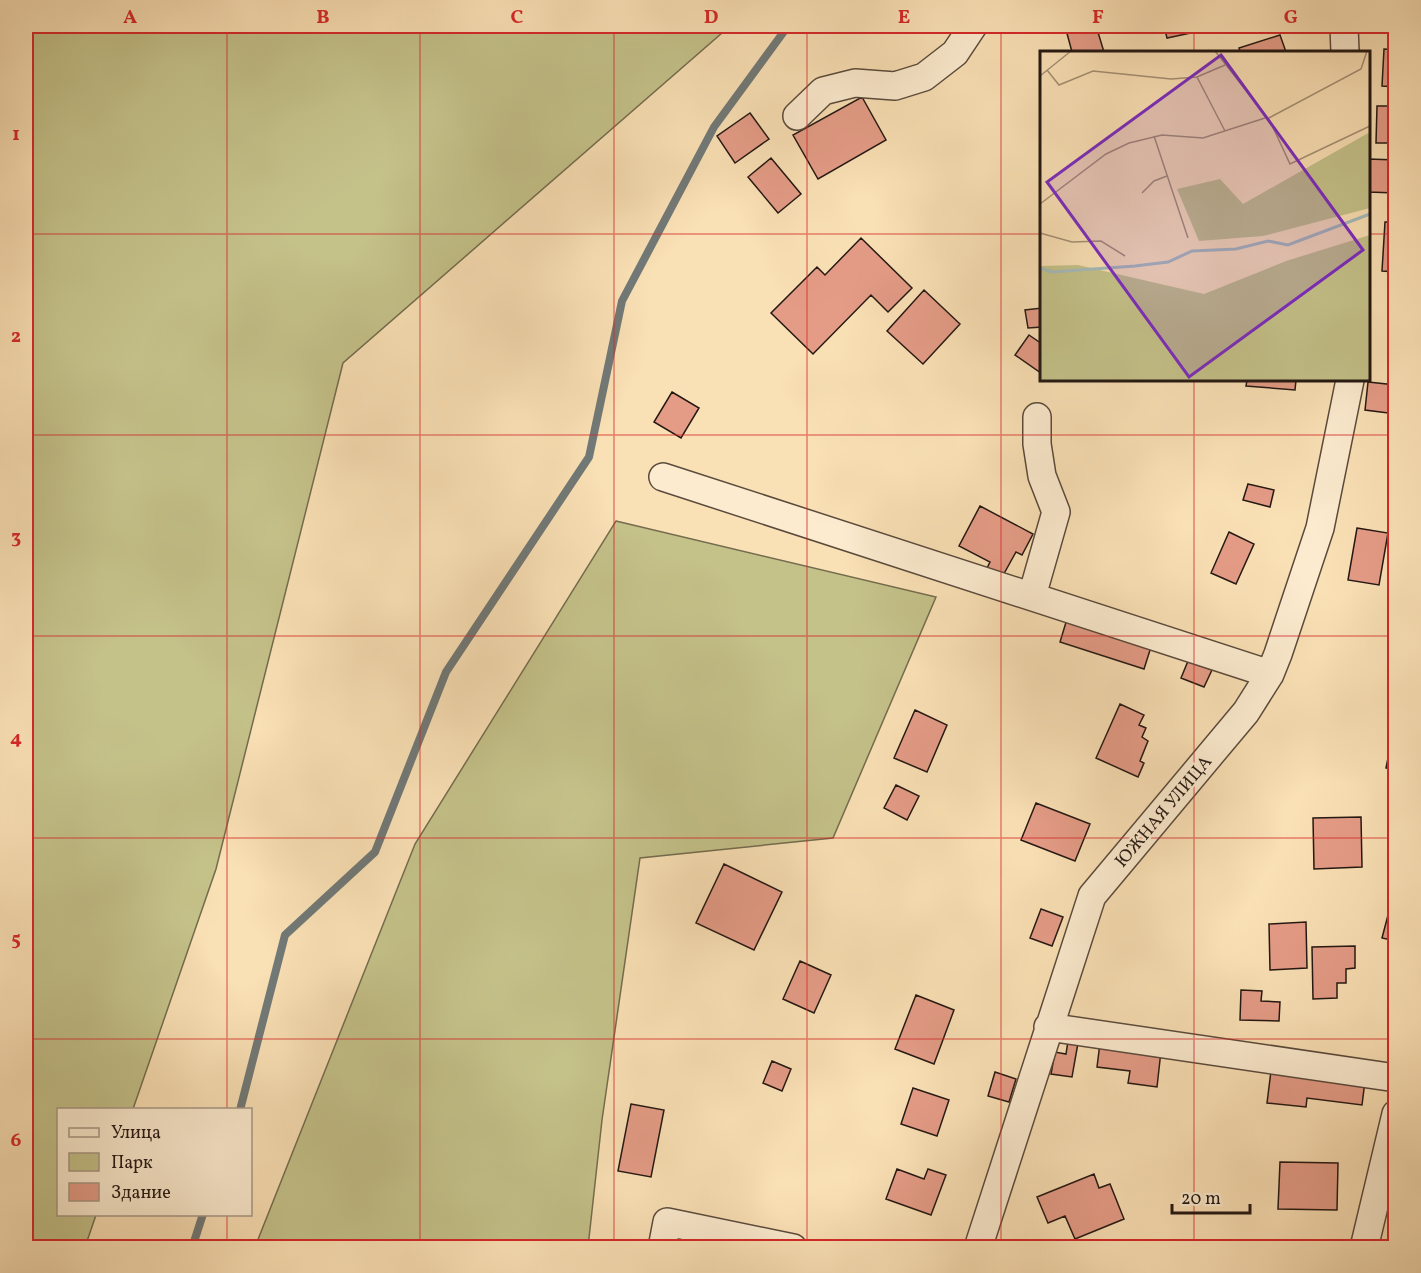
<svg xmlns="http://www.w3.org/2000/svg" width="1421" height="1273" viewBox="0 0 1421 1273" font-family="Vollkorn,serif">
	<style>
		.green { fill: #c4c189; stroke: #746c4e; stroke-width: 1.5 }
		.lines { fill: none; stroke-linecap: round; stroke-linejoin: round }
		.stream { stroke: #717977; stroke-width: 8 }
		.building { fill: #e59c87; stroke: #241813; stroke-width: 1.5 }
		.minor-casing { stroke: #5a4a3c; stroke-width: 30 }
		.minor { stroke: #fcebcf; stroke-width: 27 }
		.grid { fill: none; stroke: #d62828; stroke-width: 1.5; stroke-opacity: 0.55 }
		.labels { text-anchor: middle; stroke-width: 4.5; stroke-linejoin: round; paint-order: stroke }
		.street-label { font-size: 18px; fill: #241813; stroke: #fcebcf }
		.inset-river { fill: none; stroke: #a5baba; stroke-width: 3 }
		.inset-road { fill: none; stroke: #a49074; stroke-width: 1.5 }
		.view { fill: #7b2cbf; fill-opacity: 0.15; stroke: #7b2cbf; stroke-width: 3 }
		.inset-edge { fill: none; stroke: #241813; stroke-width: 3 }
		.neatline { fill: none; stroke: #d62828; stroke-width: 2 }
		.grid-label { font-size: 20px; text-anchor: middle; font-weight: bold; fill: #d62828 }
	</style>
	<rect width="100%" height="100%" fill="#fae0b5"/>
	<filter id="stains"><feTurbulence type="fractalNoise" baseFrequency=".00333" numOctaves="4"/><feColorMatrix values="0 0 0 0 .2 0 0 0 0 .09 0 0 0 0 .02 0 0 0 .5 -.17"/></filter>
	<radialGradient id="worn" r=".72"><stop offset=".6" stop-color="#630" stop-opacity="0"/><stop offset="1" stop-color="#630" stop-opacity=".3"/></radialGradient>
	<path class="green" d="M26,26H730L343,363L216,869L133,1109L58,1110V1214L96,1215L85,1247H26Z
		M616,521L936,597L833,838L640,858L602,1120L588,1247H255L415,844Z"/>
	<g class="lines">
		<path class="stream" d="M240,1110L285,935L375,852L446,672L589,457L622,301L714,127L788,26
			M192,1248L203,1214"/>
	</g>
	<path class="building" d="M1065,26H1090L1091,31L1097,29L1104,52H1072Z
		M1164,26H1190L1191,33L1167,38Z
		M1280,35L1286,52H1240L1239,48Z
		M1384,49L1396,50V87L1382,86Z
		M862,97L886,140L818,179L793,135Z
		M1377,106H1396V143H1376Z
		M750,113L769,139L735,163L717,136Z
		M771,158L801,194L778,213L748,177Z
		M1368,159L1396,160V193L1368,192Z
		M1385,222H1396V272L1382,271Z
		M861,238L912,288L888,312L871,295L813,354L771,313L817,267L825,275Z
		M924,290L960,324L923,364L887,331Z
		M1042,308V327L1028,328L1025,310Z
		M1029,335L1042,344L1041,373L1015,355Z
		M1247,380H1296L1295,390L1246,386Z
		M1368,382L1396,385V414L1365,410Z
		M672,392L699,408L681,438L654,422Z
		M1248,484L1274,490L1270,507L1243,500Z
		M980,506L1033,534L1022,555L1016,552L1001,579L986,570L990,562L959,546Z
		M1357,528L1388,533L1379,585L1348,580Z
		M1229,532L1254,544L1236,584L1211,573Z
		M1067,619L1151,647L1144,669L1060,642Z
		M1188,661L1212,670L1204,687L1181,678Z
		M1120,704L1144,715L1139,725L1146,728L1142,737L1148,741L1140,761L1144,763L1138,777L1096,758Z
		M915,710L947,725L927,772L894,758Z
		M1390,748L1396,749V770L1386,768Z
		M896,785L919,796L907,820L884,808Z
		M1036,803L1090,824L1075,861L1021,840Z
		M1361,817L1362,867L1314,869L1313,818Z
		M724,864L782,892L754,950L696,923Z
		M1392,900L1396,901V941L1382,938Z
		M1041,909L1063,917L1052,946L1030,938Z
		M1306,922L1307,968L1270,970L1269,924Z
		M1355,946V968L1346,969V983H1337V998L1313,999L1312,947Z
		M800,961L831,975L814,1013L783,999Z
		M1241,990L1262,991L1261,1001L1280,1002L1279,1021L1240,1020Z
		M916,995L954,1010L934,1064L895,1049Z
		M1068,1041L1078,1043L1072,1077L1051,1074L1055,1052L1066,1054Z
		M1100,1043L1161,1051L1157,1087L1128,1083L1130,1071L1097,1067Z
		M772,1061L791,1069L782,1091L763,1083Z
		M1271,1071L1365,1081L1362,1105L1307,1098L1306,1107L1267,1103Z
		M995,1072L1016,1079L1009,1102L988,1096Z
		M913,1088L949,1100L937,1136L901,1124Z
		M631,1104L664,1110L651,1177L618,1171Z
		M1280,1162L1338,1163L1337,1210L1278,1209Z
		M897,1169L924,1179L928,1169L946,1175L931,1215L886,1199Z
		M1094,1174L1099,1188L1110,1184L1124,1219L1075,1239L1065,1216L1048,1223L1037,1197Z"/>
	<g class="lines">
		<g class="minor-casing">
			<path id="minor" d="M1344,26L1345,52
				M797,116L823,91L855,83L895,86L924,77L955,53L973,26
				M663,477L1270,674
				M1032,596L1056,512L1042,476L1037,444V417
				M1048,1027L1396,1078
				M662,1248L667,1222L793,1248
				M978,1248L1092,896L1246,712L1270,674L1278,654L1320,528L1350,380
				M1364,1248L1396,1114"/>
		</g>
		<use href="#minor" class="minor"/>
	</g>
	<path class="grid" d="M227,26V1110M420,26V1248M614,26V1248M807,26V1248M1001,26V1248M1194,26V52M26,234H1042M1368,234H1396M1194,380V1248M26,435H1396M26,636H1396M26,838H1396M26,1039H1396M227,1214V1248"/>
	<g class="labels">
		<g class="street-label">
			<text transform="translate(1163 811) rotate(-50)" y="6">ЮЖНАЯ УЛИЦА</text>
		</g>
	</g>
	<g transform="translate(1040 51)">
		<rect width="330" height="330" fill="#fae0b5"/>
		<path d="M330,81V157L223,185L159,190L137,138L180,128L203,153ZM330,184V330H0V215L38,214L164,243L246,210Z" fill="#c4c189"/>
		<path class="inset-river" d="M0,217L12,221L95,215L128,211L152,200L196,198L228,190L248,194L330,163"/>
		<path class="inset-road" d="M175,0L230,70L250,113L330,75M7,19L19,34L53,20L131,28L157,26L185,14M0,25L31,0M157,26L185,80M227,68L321,18L327,0M114,85L148,187M102,142L114,130L127,125M0,153L66,103L89,92L122,84L163,87L225,67M0,182L32,191L61,190L85,205"/>
		<path class="view" d="M181,4L323,199L149,326L7,131Z"/>
		<rect width="330" height="330" class="inset-edge"/>
	</g>
	<rect width="1421" height="1273" fill="none" stroke="#fae0b5" stroke-width="66"/>
	<rect x="57" y="1108" width="195" height="108" fill="#fcebcf" stroke="#a69784" stroke-width="1.5"/>
	<rect x="69" y="1128" width="30" height="9" fill="#fcebcf" stroke="#a69784" stroke-width="1.5"/>
	<text x="111" y="1138" font-size="18" fill="#241813">Улица</text>
	<rect x="69" y="1153" width="30" height="18" fill="#c4c189" stroke="#a69784" stroke-width="1.5"/>
	<text x="111" y="1168" font-size="18" fill="#241813">Парк</text>
	<rect x="69" y="1183" width="30" height="18" fill="#e59c87" stroke="#a69784" stroke-width="1.5"/>
	<text x="111" y="1198" font-size="18" fill="#241813">Здание</text>
	<path d="M1172 1204v9h78v-9" fill="none" stroke="#241813" stroke-width="3"/>
	<text x="1181" y="1204" font-size="18" fill="#241813" stroke="#fcebcf" stroke-width="4.5" paint-order="stroke">20 m</text>
	<rect x="33" y="33" width="1355" height="1207" class="neatline"/>
	<g class="grid-label">
		<text x="130" y="23">A</text>
		<text x="323" y="23">B</text>
		<text x="517" y="23">C</text>
		<text x="711" y="23">D</text>
		<text x="904" y="23">E</text>
		<text x="1098" y="23">F</text>
		<text x="1291" y="23">G</text>
		<text x="16" y="140">1</text>
		<text x="16" y="342">2</text>
		<text x="16" y="543">3</text>
		<text x="16" y="744">4</text>
		<text x="16" y="945">5</text>
		<text x="16" y="1146">6</text>
	</g>
	<rect width="100%" height="100%" filter="url(#stains)"/>
	<rect width="100%" height="100%" fill="url(#worn)"/>
</svg>
